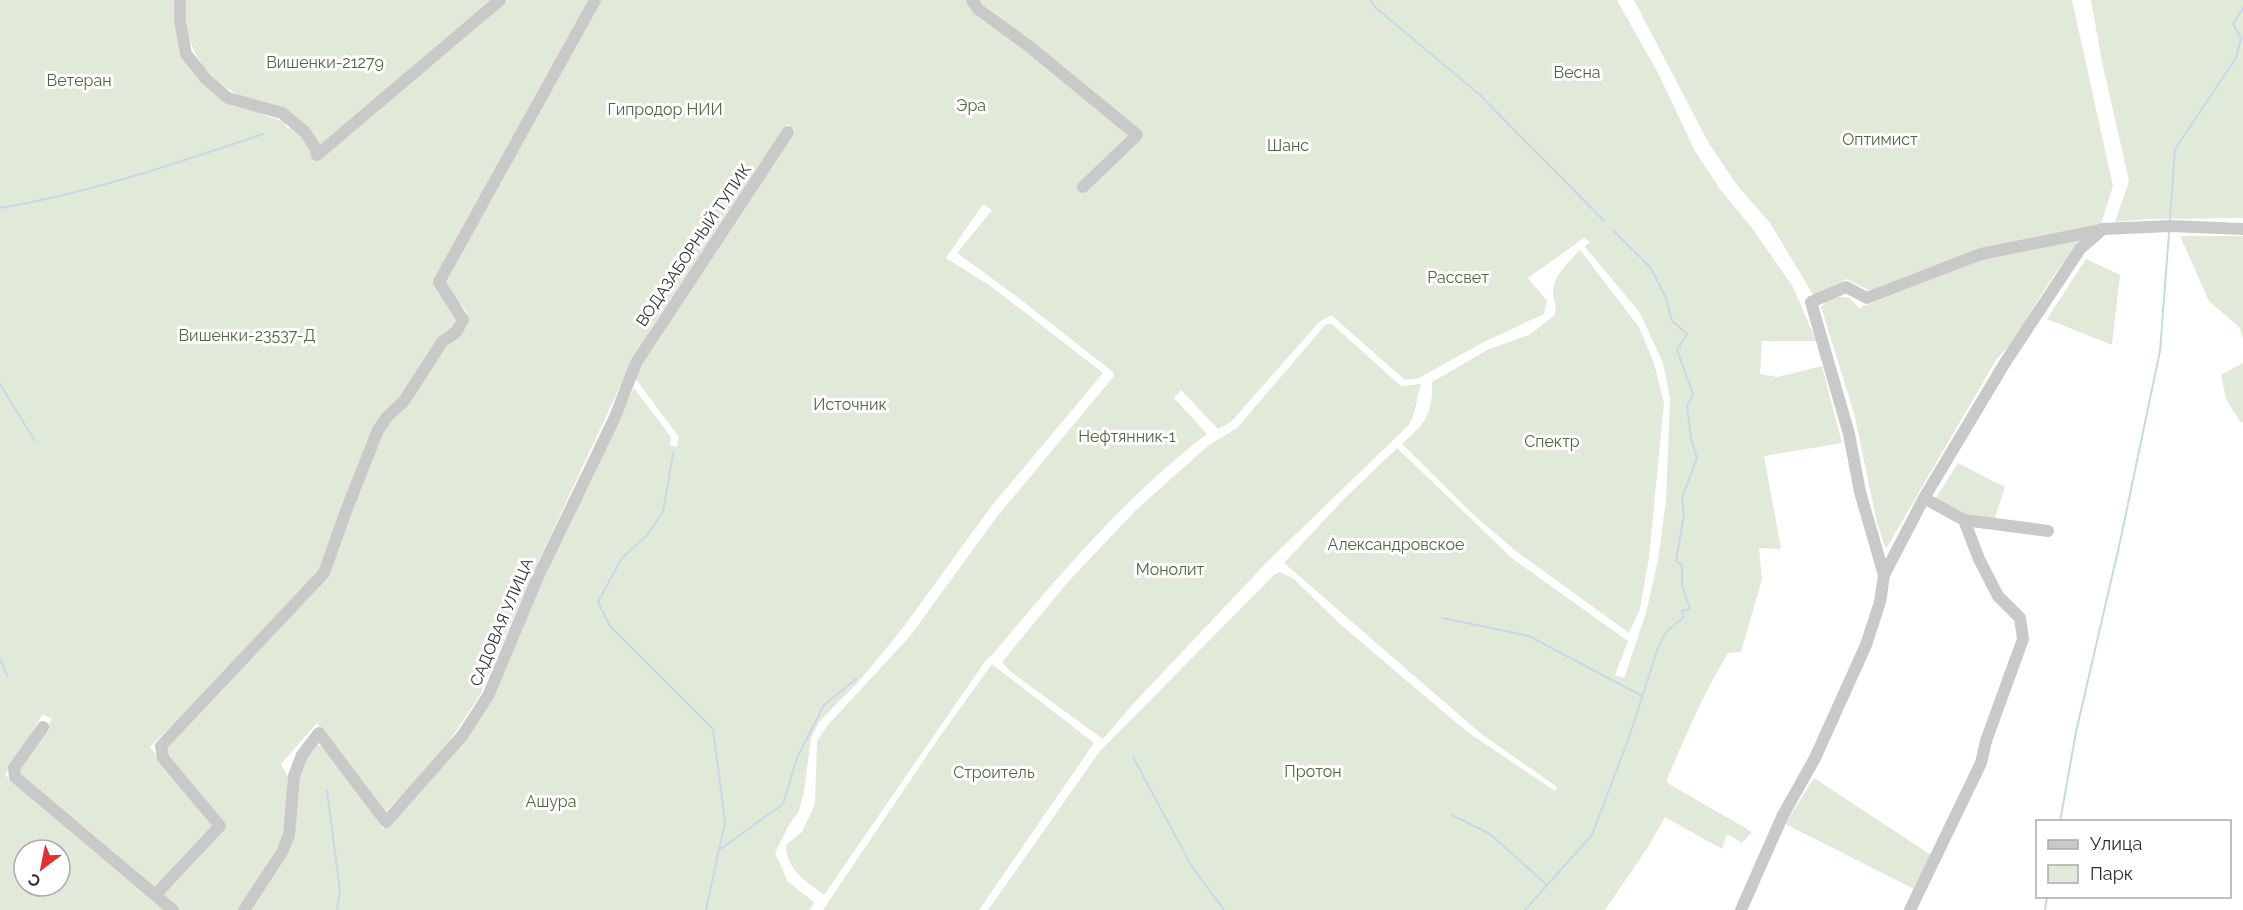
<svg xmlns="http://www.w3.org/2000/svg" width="2243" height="910" viewBox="0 0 2243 910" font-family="Raleway,sans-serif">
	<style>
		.green { fill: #e1ead9; fill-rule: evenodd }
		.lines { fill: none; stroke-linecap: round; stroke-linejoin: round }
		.stream { stroke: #c5d9ea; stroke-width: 2 }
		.minor { stroke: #c9c9c9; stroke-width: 12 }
		.labels { text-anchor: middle; stroke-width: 6; stroke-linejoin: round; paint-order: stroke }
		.park-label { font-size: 16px; fill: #4c673a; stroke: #fff }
		.street-label { font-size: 16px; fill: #2c2c2c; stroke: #fff }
	</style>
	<rect width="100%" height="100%" fill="#fff"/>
	<path class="green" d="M0,0H175L183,55L205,86L227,104L260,113L284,122L286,127L303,134L313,156L507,0H588L433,281L456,317L453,330L403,395L386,410L322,572L242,657L150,747L214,825L155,888L17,772L52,719L43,714L5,775L168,910H0ZM24,850H60V886H24Z
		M186,0H492L320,149C317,144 315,138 311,133C303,125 285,120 274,114C220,87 183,68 186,0Z
		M599,0H966L1130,133L1077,186L1082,190L1143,134L977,0H1617L1658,73L1695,151L1720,189L1752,228L1793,287L1816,341H1762L1760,374L1777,377L1822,366L1842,443L1764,456L1781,549L1759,548L1762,579L1741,652L1728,653C1703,694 1685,737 1666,782L1752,832L1742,843L1727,834L1722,849L1665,817L1648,847L1605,910H988L1100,751L1275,574L1280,572L1294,579L1340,624L1466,731L1555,791L1557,787L1480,733L1284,563L1344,499L1397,448L1513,559L1628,641L1615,675L1624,678L1646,613L1658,560L1666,500L1670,399L1663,363L1640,313L1585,247L1590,242L1584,238L1528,278L1547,301L1544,314L1484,342L1419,378L1405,380L1331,315L1319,322L1231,422L1218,429L1181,390L1174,398L1207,434C1126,496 1059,575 994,653L986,660L824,895C806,881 786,870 786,845L802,832L815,804L817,741L827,726L910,636L996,518L1114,376L1113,372L1016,296L957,253L992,210L983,204L946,258L992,287L1103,373L990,508L902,629L862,678L819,722L811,738L804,792L799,811L789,825L775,853L788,882L814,902L810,910H248L293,839L297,778L311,750L318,745L326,748L383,829L458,745L514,642L634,388L671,437L670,445L677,447L679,437L634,377L795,130L787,124L650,330L622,382L535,569L479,697L448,743L416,781L383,814L317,723L281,764L288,777L284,836L239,910H179L162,895L224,825L167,756L165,746L327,577L379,436L463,324L467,312L445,287L444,281Z
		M1634,0H2072L2113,186L2101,224L1870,291L1846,279L1815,298L1770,223L1737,185L1708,142Z
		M2091,0H2243V218L2148,219L2115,222L2129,181L2102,62Z
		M2180,236H2243V339L2240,328L2209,301Z
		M2086,240C2055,265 2038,302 2017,335C2011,344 2003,352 1996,360L1886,549L1877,523L1854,413L1821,307L1832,296L1850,298L1859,308L1981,260L2058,242Z
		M1580,250L1639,327L1654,363L1664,403L1649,558L1640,609L1629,633L1517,552L1477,518L1402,444C1425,424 1433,414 1432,382L1489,349L1529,335L1555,315C1557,305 1553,300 1553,291C1553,277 1570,260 1580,250Z
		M2086,259L2120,275L2112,345L2047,319Z
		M1326,324H1332L1401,386L1421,384C1416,400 1417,409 1409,425L1268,561L1134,703L1103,739L1011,672L1002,662L1067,583L1136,510L1209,445L1237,428Z
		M2243,363V422L2241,423L2226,399L2221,375Z
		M1958,463L2005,487L1994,521L1969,518L1936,498Z
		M992,664L1094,743L979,910H823L940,736Z
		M1814,778L1931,855L1914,889L1785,824Z"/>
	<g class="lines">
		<path class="stream" d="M1370,0L1376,8L1479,94L1604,221
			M0,208C90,193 177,163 263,134
			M2170,219L2175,149L2236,58L2241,38L2233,24L2243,8
			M0,384L35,441
			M673,453L663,512L647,535L622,558L598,602L610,626L713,729L725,822L706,910
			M1443,618L1529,636L1642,696
			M0,659L7,675
			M1133,757L1191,865L1224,910
			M327,791L340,891L337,910
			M1452,815L1490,834L1547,885
			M2060,822L2076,732L2120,542L2160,351L2169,233
			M719,850L783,804L797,758L824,705L856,679
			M1525,910L1592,835L1628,740L1659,645L1667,631L1683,618L1682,611L1690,609L1682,585V565L1676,561L1684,514L1682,498L1697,458L1691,439L1687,406L1693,394L1677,350L1687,334L1672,321L1666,298L1651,268L1614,231
			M2045,910L2047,896"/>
		<path class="minor" d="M180,0V20L186,54L206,79L228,98L282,113L305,132L316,149L317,155L500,0
			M972,0L978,9L1030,47L1137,135L1083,187
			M1924,498L1964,520L2048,531
			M1884,575L1860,492L1849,434L1811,302L1846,287L1867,298L1981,254L2101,230
			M43,727L14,768L15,777L173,910
			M156,894L220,826L163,758L161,746L324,573L346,511L378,430L387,417L404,401L442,342L456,332L463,320L439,282L595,0
			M244,910L282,852L289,835L294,776L302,755L319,733L386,822L462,736L488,696L537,579L615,417L636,363L788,132
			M1741,910L1783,815L1815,758L1866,645L1880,602L1884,575L1924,498L2006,361L2080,249L2103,229L2171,226L2243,229
			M1910,910L1981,763L1986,741L2023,639L2020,618L1998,596L1979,559L1964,520"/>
	</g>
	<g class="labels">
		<g class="park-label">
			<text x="325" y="68">Вишенки-21279</text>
			<text x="1577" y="78">Весна</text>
			<text x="79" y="86">Ветеран</text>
			<text x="971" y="111">Эра</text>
			<text x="665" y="115">Гипродор НИИ</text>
			<text x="1880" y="145">Оптимист</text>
			<text x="1288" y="151">Шанс</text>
			<text x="1458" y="283">Рассвет</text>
			<text x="247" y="341">Вишенки-23537-Д</text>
			<text x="850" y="410">Источник</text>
			<text x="1127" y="442">Нефтянник-1</text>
			<text x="1552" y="447">Спектр</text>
			<text x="1396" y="550">Александровское</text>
			<text x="1170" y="575">Монолит</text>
			<text x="1313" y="777">Протон</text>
			<text x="994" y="778">Строитель</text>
			<text x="551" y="807">Ашура</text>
		</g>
		<g class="street-label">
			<text transform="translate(693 245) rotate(-56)" y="6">ВОДАЗАБОРНЫЙ ТУПИК</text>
			<text transform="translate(501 622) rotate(-67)" y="6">САДОВАЯ УЛИЦА</text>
		</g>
	</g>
	<rect x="2036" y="820" width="195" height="78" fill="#ffffff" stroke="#ababab" stroke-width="1.5"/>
	<rect x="2048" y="840" width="30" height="9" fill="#c9c9c9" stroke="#ababab" stroke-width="1.5"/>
	<text x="2090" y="850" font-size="18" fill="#2c2c2c">Улица</text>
	<rect x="2048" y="865" width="30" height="18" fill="#e1ead9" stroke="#ababab" stroke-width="1.5"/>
	<text x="2090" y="880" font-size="18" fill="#2c2c2c">Парк</text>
	<g transform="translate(42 868) rotate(212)"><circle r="28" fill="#ffffff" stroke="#ababab" stroke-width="1.5"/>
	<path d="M0-4.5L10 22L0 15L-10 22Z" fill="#e32f2e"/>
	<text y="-9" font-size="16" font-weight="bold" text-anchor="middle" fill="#2c2c2c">С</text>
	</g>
</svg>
